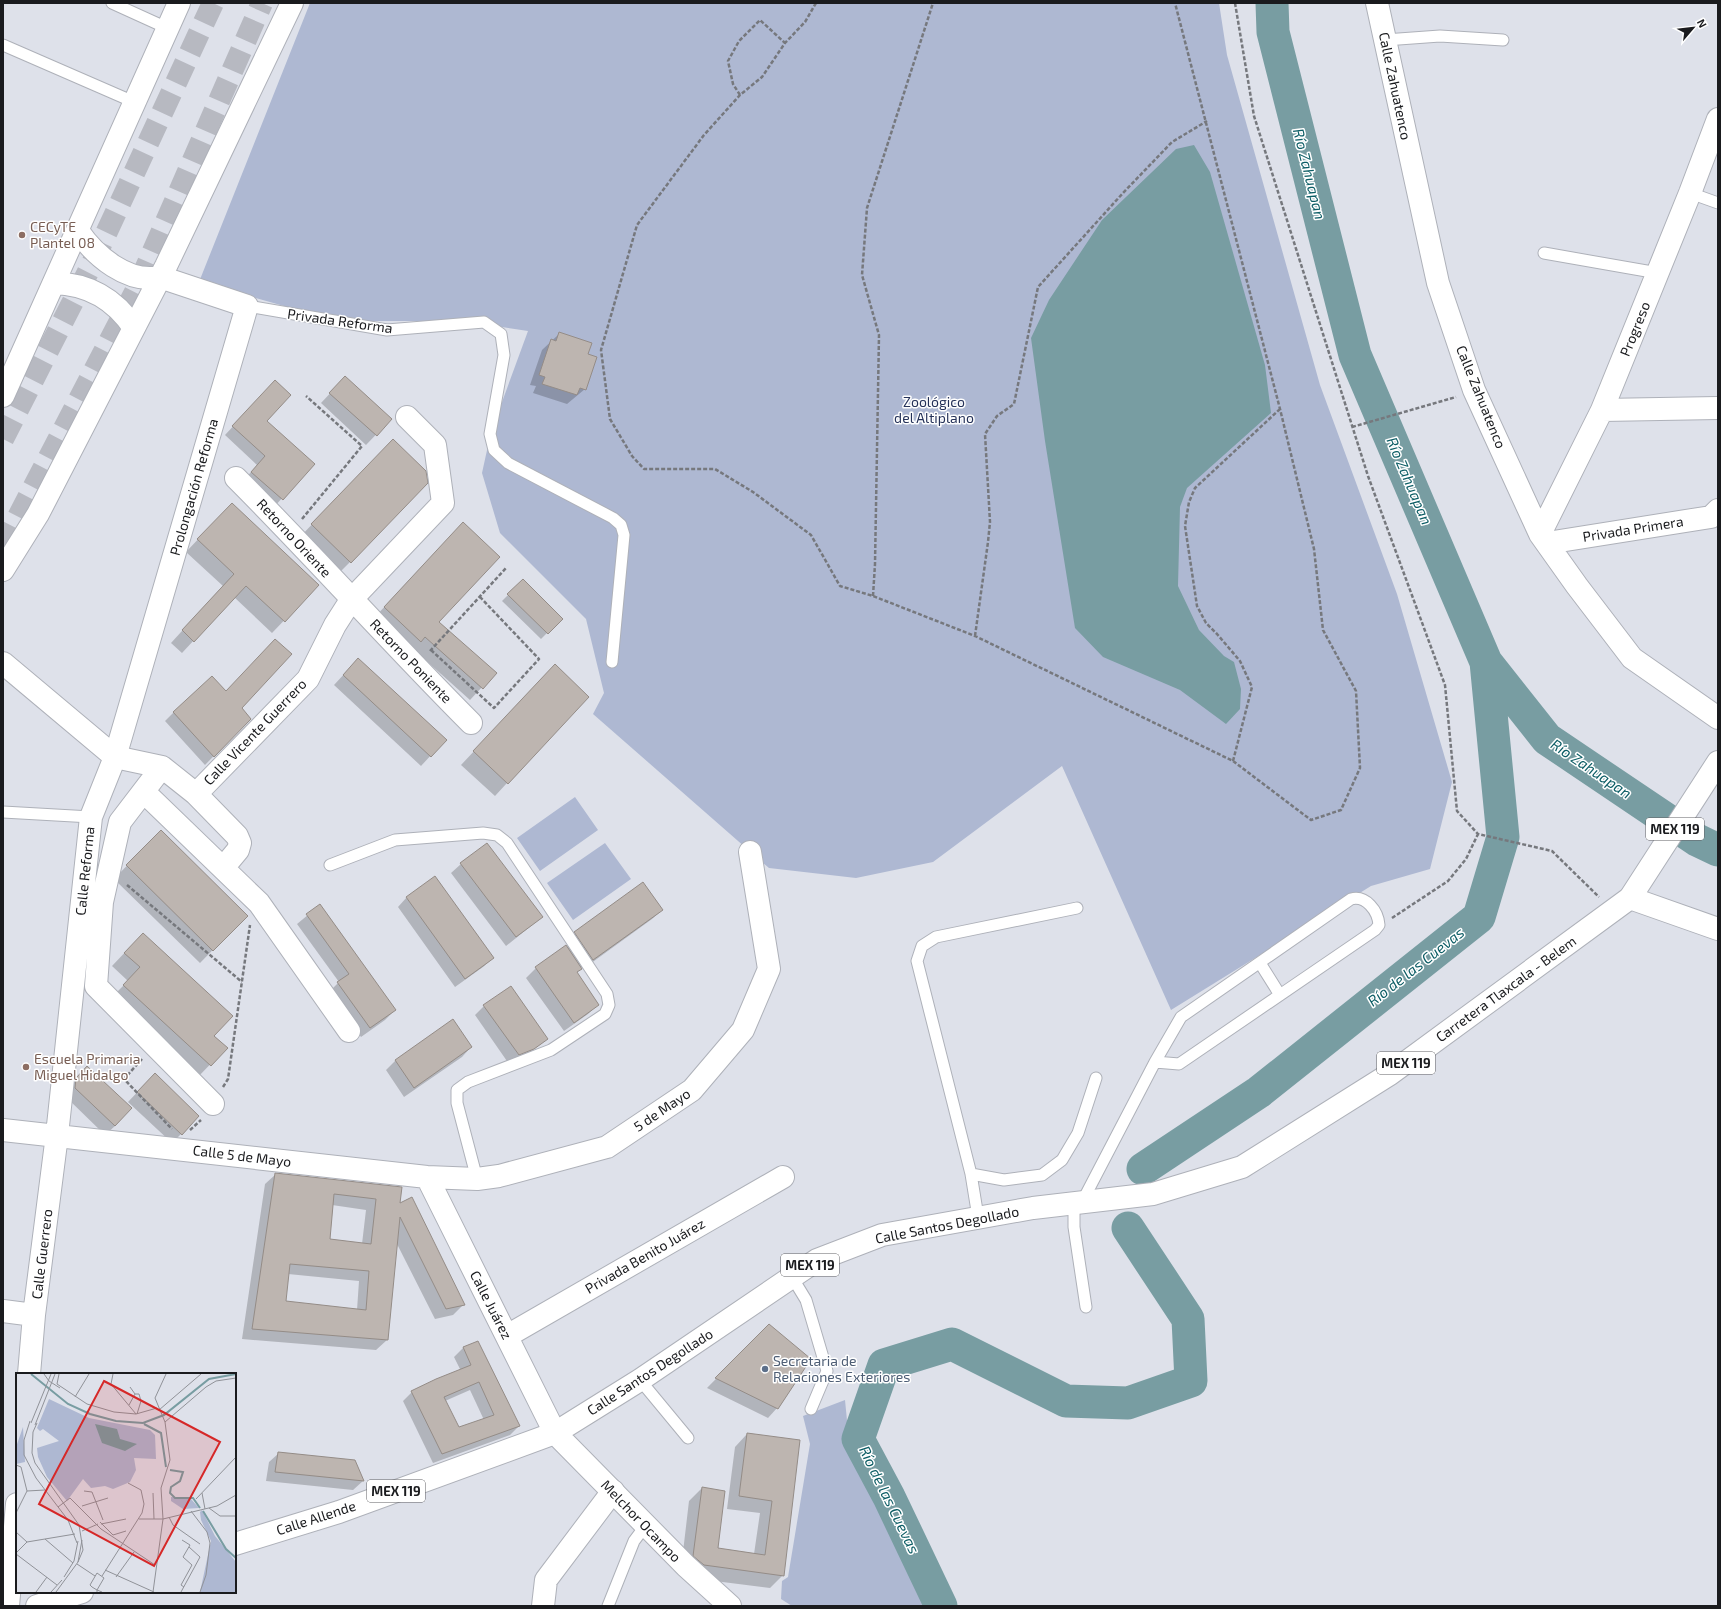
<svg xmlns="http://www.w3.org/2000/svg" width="1721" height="1609" viewBox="0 0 1721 1609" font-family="'Exo 2',sans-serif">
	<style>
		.green { fill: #aeb8d2 }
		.water { fill: #789da2 }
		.shadow { fill: #0003; fill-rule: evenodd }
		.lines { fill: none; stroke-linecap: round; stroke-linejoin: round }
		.river { stroke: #789da2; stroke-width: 33 }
		.building { fill: #bdb5b0; stroke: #948c87; fill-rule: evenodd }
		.primary-tunnel { stroke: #b7b9c1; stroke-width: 22; stroke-dasharray: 22 11; stroke-linecap: butt }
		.service-casing { stroke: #aeb1b9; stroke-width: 13 }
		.minor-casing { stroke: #aeb1b9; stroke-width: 24 }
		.tertiary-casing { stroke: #aeb1b9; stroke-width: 24 }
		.primary-casing { stroke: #aeb1b9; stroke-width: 24 }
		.path { stroke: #76787d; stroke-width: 2.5; stroke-dasharray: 4 2; stroke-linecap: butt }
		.service { stroke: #fff; stroke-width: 11 }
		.minor { stroke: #fff; stroke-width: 22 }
		.tertiary { stroke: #fff; stroke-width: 22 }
		.primary { stroke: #fff; stroke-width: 22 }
		.education-dot { fill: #8d6e63; stroke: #fff; stroke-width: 1.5 }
		.service-dot { fill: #5c6f8a; stroke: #fff; stroke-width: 1.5 }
		.labels { text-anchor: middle; stroke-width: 3; stroke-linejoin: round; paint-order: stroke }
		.shield { fill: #fff; stroke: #5f5f62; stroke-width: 1 }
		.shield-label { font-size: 13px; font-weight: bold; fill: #1a1b1e }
		.street-label { font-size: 14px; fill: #1a1b1e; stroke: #fff }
		.education-label { font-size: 14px; fill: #785e54; stroke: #fff; text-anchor: start }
		.park-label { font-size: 14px; fill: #253259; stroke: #fff }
		.service-label { font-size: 14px; fill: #4e5e75; stroke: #fff; text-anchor: start }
		.water-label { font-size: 15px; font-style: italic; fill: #0c5d65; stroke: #fff }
		.inset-river { fill: none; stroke: #789da2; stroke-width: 2 }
		.inset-road { fill: none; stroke: #909298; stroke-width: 1 }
		.view { fill: #d62828; fill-opacity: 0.15; stroke: #d62828; stroke-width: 2 }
		.inset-edge { fill: none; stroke: #1a1b1e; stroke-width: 2 }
	</style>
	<rect width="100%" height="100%" fill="#dee1ea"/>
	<path class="green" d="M310,3H1219L1227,55L1320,385L1397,594L1452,782L1430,869L1371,886L1171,1010L1062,766L933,862L856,878L769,868L593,714L604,693L586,619L500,533L482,473L491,432L528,331L463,321H337L199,282Z
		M575,797L598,830L540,871L517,838Z
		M605,843L631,879L573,920L547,883Z
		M845,1400L849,1441L904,1538V1550L936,1606H792L781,1599L782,1581L788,1577L810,1444L803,1416Z"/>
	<path class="water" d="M1194,145L1210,172L1265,365L1271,413L1187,488L1180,507L1178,586L1199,630L1224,656L1234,662L1241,689L1240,709L1226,724L1180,690L1103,657L1075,628L1045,441L1031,338L1049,300L1102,220L1176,149Z"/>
	<path class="shadow" d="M559,334L587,355L585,389L567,404L533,393L536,386L530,385L542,350Z
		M336,387L391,419L366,445L321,403Z
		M267,390L265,421L313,464L274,507L244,480L257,465L225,435Z
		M380,453L350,562L337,575L299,538Z
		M220,516L318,585L272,633L234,597L182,653L171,643L223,586L186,552Z
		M452,535L438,622L495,673L470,700L412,648L373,619Z
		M523,580L561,619L541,639L502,601Z
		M358,659L445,740L421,766L334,685Z
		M542,679L507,783L495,796L461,765Z
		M240,708L250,719L205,765L165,721L174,712Z
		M148,844L246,916L200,963L114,879Z
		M461,864L542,917L506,946L451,873Z
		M407,897L493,958L483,967L455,987L398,907Z
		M320,905L395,1010L385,1020L361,1037L329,992L339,982L297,924Z
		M662,910L652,919L583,969L582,967L576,973L598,1004L588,1014L564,1031L526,978L536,968L568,946L566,942L575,933Z
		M130,947L226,1048L197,1078L111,998L128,981L112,966Z
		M484,1006L547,1039L523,1058L509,1064L475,1015Z
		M453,1021L471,1047L462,1057L404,1097L386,1070L395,1061Z
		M87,1067L115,1126L105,1135L66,1097L67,1088Z
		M145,1084L181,1134L172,1143L128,1102Z
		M276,1174L399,1205L464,1304L453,1315L435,1319L396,1242L387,1340L376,1350L242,1339L265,1184ZM332,1205L366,1210L362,1244L329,1240ZM288,1274L359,1281L357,1310L285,1302Z
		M769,1325L777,1408L768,1418L707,1388Z
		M478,1342L519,1426L510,1435L433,1463L403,1401L412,1392L461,1371L454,1357L463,1348ZM470,1390L484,1420L458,1429L445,1401Z
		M747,1434L799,1441L783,1575L770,1588L691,1578L681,1569L689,1501L702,1488L717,1549L754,1554L760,1513L727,1509L735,1447Z
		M279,1453L354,1461L363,1481L353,1490L266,1481L269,1462Z"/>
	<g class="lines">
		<path class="river" d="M1272,3L1273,32L1355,355L1486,662L1547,739L1697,840L1718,850
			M1143,1169L1259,1092L1479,917L1503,837L1486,662
			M941,1606L889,1497L858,1439L884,1365L952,1344L1066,1401L1128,1403L1191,1381L1188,1319L1128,1228"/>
	</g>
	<path class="building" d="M559,332L592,343L588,354L597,357L586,390L580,388L577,395L542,384L545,377L539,375L551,339L556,341Z
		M345,376L392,419L377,436L329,393Z
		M275,380L291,395L267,421L315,464L283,500L251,472L265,456L232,426Z
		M393,439L426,471L428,483L351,563L311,524Z
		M232,503L319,585L285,622L246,586L194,642L182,630L234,574L197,539Z
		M463,522L500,557L439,622L497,673L483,689L425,637L421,642L384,607Z
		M523,579L563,619L548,634L507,594Z
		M275,639L292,654L242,708L251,719L214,757L173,712L212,676L226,691Z
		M358,658L447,740L431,757L343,675Z
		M555,664L589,697L508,784L473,751Z
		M161,830L248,916L213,951L126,865Z
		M487,843L543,917L516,937L460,863Z
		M435,876L494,958L465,979L406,897Z
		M643,882L663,910L593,960L574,932Z
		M320,904L396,1010L370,1028L337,982L349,974L306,914Z
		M143,933L233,1016L214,1036L228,1048L211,1066L123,985L140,967L124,953Z
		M566,945L582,969L577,972L599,1005L574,1023L535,967Z
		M511,986L548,1039L534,1049L519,1055L483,1005Z
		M453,1019L472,1047L414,1088L395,1060Z
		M87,1066L132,1108L115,1126L75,1088L76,1078Z
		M155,1073L199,1116L182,1135L137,1092Z
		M275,1173L402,1187L400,1203L412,1197L465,1305L446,1309L400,1217L388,1340L252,1329ZM334,1194L376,1199L371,1244L330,1239ZM290,1264L369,1271L366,1310L286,1301Z
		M769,1324L811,1359L778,1409L715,1378Z
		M478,1341L520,1426L442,1454L411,1391L436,1379L471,1365L463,1347ZM479,1382L494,1415L459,1427L444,1397Z
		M747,1433L800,1440L784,1576L704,1565L693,1556L702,1487L725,1491L718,1548L765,1555L772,1501L739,1496Z
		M278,1452L355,1460L364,1481L275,1472Z"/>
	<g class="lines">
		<path class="primary-tunnel" d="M3,439L90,268L213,3
			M3,546L136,290L262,3"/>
		<g class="service-casing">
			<path id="service" d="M112,3L167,28
				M1385,40L1440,36L1503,40
				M3,45L134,102
				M1690,193L1718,203
				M1544,253L1658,273
				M247,306L387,330L484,322L501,334L504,355L490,434L494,450L508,463L613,518L621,525L624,535L612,662
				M3,812L91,817
				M330,865L395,840L483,833L497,835L507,843L607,994L609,1005L605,1014L551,1050L468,1082L457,1090V1103L477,1179
				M1260,963L1280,995
				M971,1174L1004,1180L1042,1175L1062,1160L1078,1133L1096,1078
				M1082,1202L1155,1062L1181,1017L1351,899C1366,895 1378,911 1379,925L1375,930L1179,1064L1155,1062
				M1074,1203V1227L1086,1307
				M978,1217L971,1174L917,961L922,946L936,937L1077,908
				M792,1277L806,1300L827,1371L811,1409
				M640,1380L688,1438
				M608,1606L634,1541L646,1525"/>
		</g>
		<g class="minor-casing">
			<path id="minor" d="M1377,3L1438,283L1474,390L1540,534L1577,586L1632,658L1718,718
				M1602,410L1718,408
				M236,478C316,558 391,643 471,723
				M1540,534L1602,410L1690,193L1718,119
				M1547,543L1711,517L1718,510
				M3,663L115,757L162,767L196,794L237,836L240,843L238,850L223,868
				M162,767L120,822L102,902L96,986L213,1104
				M144,792L259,903L349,1031
				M196,794L308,679L335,625L351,600L443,503L435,445L407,417
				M1630,898L1718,929
				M3,1130L427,1177L477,1179L499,1176L607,1147L692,1090L743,1030L769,969L750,852
				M427,1177L555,1433
				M3,1311L34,1315
				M507,1336L783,1177
				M29,1374L34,1315L57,1135L91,817L115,757L247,306L160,277
				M8,1606L17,1504
				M543,1606L546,1580L613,1491"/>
		</g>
		<g class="tertiary-casing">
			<path id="tertiary" d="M78,231C95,256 128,284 160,277
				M54,283C88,284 115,299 134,328
				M3,396L179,3
				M3,570L38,514L166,266L292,3"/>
		</g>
		<g class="primary-casing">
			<path id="primary" d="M555,1433L686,1566L730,1606
				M235,1544L339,1512L555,1433L640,1380L817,1260L882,1235L1033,1208L1153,1194L1242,1167L1390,1074L1630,898L1718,762
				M37,1606L82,1592"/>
		</g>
		<path class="path" d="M816,3L805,22L785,43L762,77L740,95L704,135L637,225L601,350L610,419L632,456L644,469H715L753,492L811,535L840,586L873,596L975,636L1233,761L1311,820L1341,810L1360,768L1356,691L1323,630L1314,549L1280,409L1175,3
			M1235,3L1254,116L1368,476L1445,685L1457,811L1478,834L1552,851L1599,897
			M740,95L733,84L728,61L739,41L760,20L785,43
			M1352,427L1456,397
			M302,519L362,446L306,396
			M873,596L875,564L879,335L862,275L867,208L933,3
			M975,636L988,542L990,522L985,434L997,416L1014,404L1038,287L1123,193L1172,142L1207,121
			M431,650L494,708L539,659L480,597
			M430,651L506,568
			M1233,761L1252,687L1240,661L1217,634L1206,623L1197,606L1185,526L1189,502L1195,488L1280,409
			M127,885L242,982
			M1392,918L1448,881L1466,859L1478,834
			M142,1059L124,1079L172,1129
			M223,1087L228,1079L250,925
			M190,1130L201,1120"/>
		<use href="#service" class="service"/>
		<use href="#minor" class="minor"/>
		<use href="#tertiary" class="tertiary"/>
		<use href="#primary" class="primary"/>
	</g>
	<g class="education-dot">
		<circle cx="22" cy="235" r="4"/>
		<circle cx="26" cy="1067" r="4"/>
	</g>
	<circle class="service-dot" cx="765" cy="1369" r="4"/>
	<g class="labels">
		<g class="shield">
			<rect x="1646" y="818" width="58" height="22" rx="3"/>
			<rect x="1377" y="1052" width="58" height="22" rx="3"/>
			<rect x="781" y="1254" width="58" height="22" rx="3"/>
			<rect x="367" y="1480" width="58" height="22" rx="3"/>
		</g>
		<g class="shield-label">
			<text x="1675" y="834">MEX 119</text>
			<text x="1406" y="1068">MEX 119</text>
			<text x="810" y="1270">MEX 119</text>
			<text x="396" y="1496">MEX 119</text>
		</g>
		<g class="street-label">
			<text transform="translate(1395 86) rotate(78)" y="5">Calle Zahuatenco</text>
			<text transform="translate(340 321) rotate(8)" y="5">Privada Reforma</text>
			<text transform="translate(1635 329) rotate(-68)" y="5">Progreso</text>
			<text transform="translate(1481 397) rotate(68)" y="5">Calle Zahuatenco</text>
			<text transform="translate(194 487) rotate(-74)" y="5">Prolongación Reforma</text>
			<text transform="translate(1633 529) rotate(-9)" y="5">Privada Primera</text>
			<text transform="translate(294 538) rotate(47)" y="5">Retorno Oriente</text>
			<text transform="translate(411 661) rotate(46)" y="5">Retorno Poniente</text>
			<text transform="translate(255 732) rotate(-46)" y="5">Calle Vicente Guerrero</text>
			<text transform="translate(85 871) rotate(-84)" y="5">Calle Reforma</text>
			<text transform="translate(1506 989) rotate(-36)" y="5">Carretera Tlaxcala - Belem</text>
			<text transform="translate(662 1110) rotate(-34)" y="5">5 de Mayo</text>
			<text transform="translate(242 1156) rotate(7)" y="5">Calle 5 de Mayo</text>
			<text transform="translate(947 1225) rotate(-11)" y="5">Calle Santos Degollado</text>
			<text transform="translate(42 1254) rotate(-83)" y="5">Calle Guerrero</text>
			<text transform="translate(645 1256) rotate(-30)" y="5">Privada Benito Juárez</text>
			<text transform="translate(491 1305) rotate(63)" y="5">Calle Juárez</text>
			<text transform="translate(650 1372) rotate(-33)" y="5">Calle Santos Degollado</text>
			<text transform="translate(316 1518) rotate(-18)" y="5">Calle Allende</text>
			<text transform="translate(641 1521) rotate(46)" y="5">Melchor Ocampo</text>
		</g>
		<g class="education-label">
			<text x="30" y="232">CECyTE<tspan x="30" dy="16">Plantel 08</tspan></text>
			<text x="34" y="1064">Escuela Primaria<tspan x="34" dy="16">Miguel Hidalgo</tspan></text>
		</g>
		<g class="park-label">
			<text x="934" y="407">Zoológico<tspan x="934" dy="16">del Altiplano</tspan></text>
		</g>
		<g class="service-label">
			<text x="773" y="1366">Secretaria de<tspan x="773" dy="16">Relaciones Exteriores</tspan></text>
		</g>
		<g class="water-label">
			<text transform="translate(1309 174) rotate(76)" y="5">Río Zahuapan</text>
			<text transform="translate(1409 481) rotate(67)" y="5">Río Zahuapan</text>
			<text transform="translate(1591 769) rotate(34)" y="5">Río Zahuapan</text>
			<text transform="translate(1416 967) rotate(-38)" y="5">Río de las Cuevas</text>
			<text transform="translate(889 1500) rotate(64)" y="5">Río de las Cuevas</text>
		</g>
	</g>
	<g transform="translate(16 1373)">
		<rect width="220" height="220" fill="#dee1ea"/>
		<path d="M33,26L73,45L134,57L139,62L140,86L118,85L120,97L114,109L97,116L89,113L75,115L67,106L51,128L31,104L22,84L21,75L43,68L27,56L24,58L21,55ZM7,54L9,89L0,91V74ZM155,124L174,125L183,135L167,136L155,128ZM186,137L199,163L220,189V219H184L195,168L185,147L184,139Z" fill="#aeb8d2"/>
		<path d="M79,51L101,56L104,66L121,71L109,78L86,70Z" fill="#789da2"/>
		<path class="inset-river" d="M15,1L52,31L74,41L100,48L127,50L148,42L193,6L220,1M128,51L145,60L150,94M154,97L167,99L164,108L155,114L154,120L159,125H177L184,135M187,138L210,176L220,185"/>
		<path class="inset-road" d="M28,1L33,8L44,15M43,1L41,11L71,31L98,39L120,41L141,35M97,1L95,11L120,41M119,21H123L125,28L121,41M59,24L73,1M113,32L119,21L114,14M143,37L185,1M14,48L8,67V82L20,105L52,147L61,170M149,49L190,14L200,8L220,5M15,50L35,1M21,50L17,59L16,80L19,90L63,152L67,177L62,189M19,52L39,1M0,92L5,94L11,118M68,118L76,119L87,147M137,120L138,146M186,120L189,136M180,126L220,84M66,133L92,125M42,134L54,125L85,156L139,192M193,135L204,143H220M175,138L191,159L194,170L190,202L184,219M0,140L11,118L29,117M153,144L157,152L184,171M123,146H147M147,146L201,133L220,122M84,149L97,162L110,158M85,151L110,146M66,158L82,151M0,159L11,169M29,166L57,190M166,167L174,172L167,184L176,192L165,212L168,214M11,169L59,161M0,180L11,169M0,181L41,212M61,191L79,203M89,197L138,219M86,203L126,140L128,131L125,117L112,110M48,204L58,188L62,168M100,204L118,179M20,219L31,204M35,219L46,207M40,219L62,189L66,167M81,219V217L88,205L81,200L74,212L76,214L81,217L86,219M137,219L147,146L145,115L154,87L149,49L139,25L150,1M165,219L184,184L173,174"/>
		<path class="view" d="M88,8L204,69L138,193L23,131Z"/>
		<rect width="220" height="220" class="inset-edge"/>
	</g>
	<rect width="1721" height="1609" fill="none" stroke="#1a1b1e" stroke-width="8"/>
	<g transform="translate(1693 28) rotate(62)" stroke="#ffffff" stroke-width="3" paint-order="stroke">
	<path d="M0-3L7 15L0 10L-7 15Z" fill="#1a1b1e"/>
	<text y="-6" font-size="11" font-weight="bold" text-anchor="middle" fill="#1a1b1e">N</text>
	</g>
</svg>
